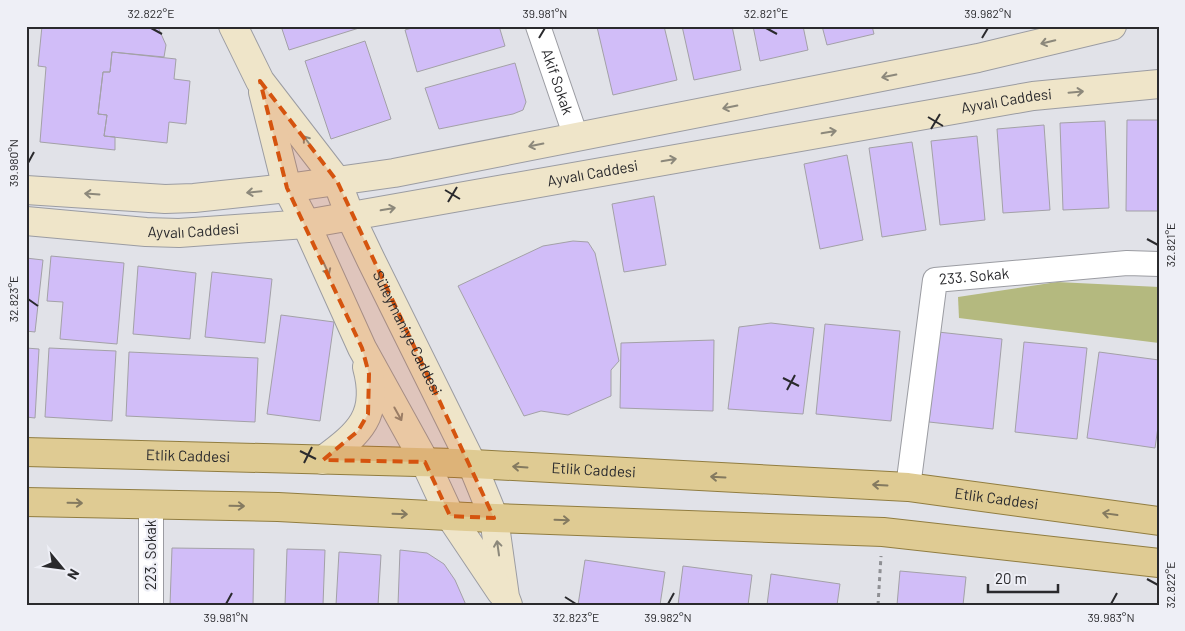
<svg xmlns="http://www.w3.org/2000/svg" width="1185" height="631" viewBox="0 0 1185 631" font-family="Barlow,sans-serif">
	<style>
		.green { fill: #b4b97f }
		.building { fill: #d1bdf8; stroke: #a3a1a7 }
		.lines { fill: none; stroke-linecap: round; stroke-linejoin: round }
		.street-casing { stroke: #9b9ca2; stroke-width: 26 }
		.secondary-casing { stroke: #9b9ca2; stroke-width: 30 }
		.primary-casing { stroke: #917d40; stroke-width: 30 }
		.path { stroke: #8f9094; stroke-width: 3; stroke-dasharray: 4 4; stroke-linecap: butt }
		.street { stroke: #fff; stroke-width: 24 }
		.secondary { stroke: #efe5c9; stroke-width: 28 }
		.primary { stroke: #dfcb93; stroke-width: 28 }
		.oneway { stroke: #8c887b }
		.oneway2 { stroke: #847a60 }
		.marked { fill: #d5540f; fill-opacity: 0.2; stroke: #d5540f; stroke-width: 4; stroke-dasharray: 10 6; stroke-linejoin: round }
		.ticks { fill: none; stroke: #2a2a2d; stroke-width: 2 }
		.labels { text-anchor: middle; stroke-width: 4.5; stroke-linejoin: round; paint-order: stroke }
		.street-label { font-size: 15px; fill: #2a2a2d; stroke: #eeeff6 }
		.neatline { fill: none; stroke: #2a2a2d; stroke-width: 2 }
		.ticks-label { font-size: 12px; text-anchor: middle; fill: #2a2a2d }
	</style>
	<rect width="100%" height="100%" fill="#e1e2e8"/>
	<path class="green" d="M1057,282L1159,287V343L959,318L958,297Z"/>
	<path class="building" d="M42,26H155L156,28L158,27L166,45L164,57L112,52L110,72H103L98,114L107,115L104,136L115,137V150L40,142L46,67L38,66Z
		M281,26H358L359,28L289,50Z
		M419,26H499L505,46L417,72L405,30Z
		M602,26H664L677,80L613,95L597,27Z
		M682,26H732L741,70L694,80Z
		M753,26H803L808,50L760,61Z
		M822,26H872L874,34L827,45Z
		M365,41L391,119L331,139L305,61Z
		M112,52L176,59L174,79L190,81L186,124L169,122L167,143L104,136L107,115L98,114L103,72H110Z
		M515,63L526,102L523,110L513,114L439,129L425,88Z
		M1127,120H1159V211H1126Z
		M1105,121L1109,208L1063,210L1060,123Z
		M1044,125L1050,210L1003,213L997,129Z
		M977,136L985,220L940,225L931,141Z
		M912,142L926,230L882,237L869,148Z
		M847,155L863,240L820,249L804,164Z
		M654,196L666,265L624,272L612,204Z
		M573,241L588,242L595,253L619,361L611,370V396L568,415L541,411L524,416L458,286L543,246Z
		M51,256L124,263L117,344L60,339L63,302L47,301Z
		M26,258L43,260L35,332L26,331Z
		M138,266L196,273L190,339L133,334Z
		M212,272L272,279L265,343L205,337Z
		M281,315L334,322L320,421L267,414Z
		M771,323L814,328L803,414L728,409L739,327Z
		M825,324L900,331L891,421L816,414Z
		M938,332L1002,339L993,429L929,422Z
		M714,340L713,411L620,408L621,343Z
		M1024,342L1087,348L1077,439L1015,432Z
		M26,348L39,349L35,418L26,417Z
		M49,348L116,351L112,421L45,417Z
		M129,352L258,358L255,422L126,416Z
		M1099,352L1159,360V420L1155,448L1087,438Z
		M172,548L254,549L253,605H170Z
		M287,549L325,550L323,605H285Z
		M400,550L427,553L444,564L455,580L466,605H398Z
		M339,552L381,555L378,605H336Z
		M585,560L665,572L660,605H578Z
		M683,566L752,575L748,605H678Z
		M900,571L966,577L963,605H897Z
		M771,574L840,584L837,605H767Z"/>
	<g class="lines">
		<g class="street-casing">
			<g id="street">
				<path id="s1" d="M538,26L576,137"/>
				<path id="s2" d="M908,487L935,280L1127,263L1159,264"/>
				<path d="M151,505V605"/>
			</g>
		</g>
		<g class="secondary-casing">
			<g id="secondary">
				<path id="s3" d="M233,26L260,81L337,181L350,216L371,260L472,464L494,518L505,597L508,605"/>
				<path d="M263,92L287,188L306,224L362,348L425,462L450,516L501,592"/>
				<path d="M26,190L165,199L194,198L287,188L394,173L978,58L1112,26"/>
				<path id="s4" d="M26,221L146,232L179,233L306,224L1033,96L1159,84"/>
				<path d="M323,460C360,433 380,415 367,367"/>
			</g>
		</g>
		<g class="primary-casing">
			<g id="primary">
				<path id="s5" d="M26,452L455,463L908,487L1159,521"/>
				<path d="M26,502L278,507L467,517L883,532L1159,563"/>
			</g>
		</g>
		<path class="path" d="M878,605L881,556"/>
		<use href="#street" class="street"/>
		<use href="#secondary" class="secondary"/>
		<use href="#primary" class="primary"/>
	</g>
	<defs><path id="oneway-shaft" d="M-6 0H5M1.5-3L5.5 0L1.5 3" fill="none" stroke-width="1.6" stroke-linecap="round" stroke-linejoin="round" transform="scale(1.25)"/></defs>
	<g class="oneway">
		<use href="#oneway-shaft" transform="translate(1048 42) rotate(167)"/>
		<use href="#oneway-shaft" transform="translate(889 76) rotate(169)"/>
		<use href="#oneway-shaft" transform="translate(1076 92) rotate(-5)"/>
		<use href="#oneway-shaft" transform="translate(730 107) rotate(169)"/>
		<use href="#oneway-shaft" transform="translate(829 132) rotate(-10)"/>
		<use href="#oneway-shaft" transform="translate(308 142) rotate(-127)"/>
		<use href="#oneway-shaft" transform="translate(536 145) rotate(169)"/>
		<use href="#oneway-shaft" transform="translate(669 160) rotate(-10)"/>
		<use href="#oneway-shaft" transform="translate(254 192) rotate(174)"/>
		<use href="#oneway-shaft" transform="translate(92 194) rotate(-176)"/>
		<use href="#oneway-shaft" transform="translate(388 209) rotate(-10)"/>
		<use href="#oneway-shaft" transform="translate(326 268) rotate(66)"/>
		<use href="#oneway-shaft" transform="translate(398 414) rotate(61)"/>
		<use href="#oneway-shaft" transform="translate(498 548) rotate(-98)"/>
	</g>
	<g class="oneway2">
		<use href="#oneway-shaft" transform="translate(520 467) rotate(-176)"/>
		<use href="#oneway-shaft" transform="translate(718 477) rotate(-177)"/>
		<use href="#oneway-shaft" transform="translate(880 485) rotate(-177)"/>
		<use href="#oneway-shaft" transform="translate(75 503) rotate(1)"/>
		<use href="#oneway-shaft" transform="translate(237 506) rotate(1)"/>
		<use href="#oneway-shaft" transform="translate(400 514) rotate(2)"/>
		<use href="#oneway-shaft" transform="translate(1110 514) rotate(-172)"/>
		<use href="#oneway-shaft" transform="translate(562 520) rotate(2)"/>
	</g>
	<path class="marked" d="M260,81L337,181L494,518L450,516L425,462L323,460L358,431L368,414L369,374L362,348L287,188Z"/>
	<path class="ticks" d="M151,28L162,34M766,28L777,34M539,38L545,28M982,38L988,28M928,117L943,126M931,129L940,114M28,163L34,152M445,190L460,199M448,202L457,187M1147,239L1158,245M28,299L38,306M783,378L799,386M787,390L795,375M300,451L316,459M304,463L312,447M1147,579L1158,585M565,597L576,604M226,604L232,593M668,604L674,593M1111,604L1117,593"/>
	<g class="labels">
		<g class="street-label">
			<text dy="5" stroke="none"><textPath href="#s1" startOffset="59">Akif Sokak</textPath></text>
			<text dy="5" stroke="none"><textPath href="#s4" startOffset="992">Ayvalı Caddesi</textPath></text>
			<text dy="5" stroke="none"><textPath href="#s4" startOffset="572">Ayvalı Caddesi</textPath></text>
			<text dy="5" stroke="none"><textPath href="#s4" startOffset="168">Ayvalı Caddesi</textPath></text>
			<text dy="5" stroke="none"><textPath href="#s2" startOffset="248">233. Sokak</textPath></text>
			<text dy="5" stroke="none"><textPath href="#s3" startOffset="355">Süleymaniye Caddesi</textPath></text>
			<text dy="5" stroke="none"><textPath href="#s5" startOffset="162">Etlik Caddesi</textPath></text>
			<text dy="5" stroke="none"><textPath href="#s5" startOffset="568">Etlik Caddesi</textPath></text>
			<text dy="5" stroke="none"><textPath href="#s5" startOffset="972">Etlik Caddesi</textPath></text>
			<text transform="translate(151 555) rotate(-90)" y="5">223. Sokak</text>
		</g>
	</g>
	<rect width="1185" height="631" fill="none" stroke="#eeeff6" stroke-width="55"/>
	<g transform="translate(62 568) rotate(119)" stroke="#eeeff6" stroke-width="4" paint-order="stroke">
	<path d="M0-4L9 19L0 12L-9 19Z" fill="#2a2a2d"/>
	<text y="-8" font-size="14" font-weight="bold" text-anchor="middle" fill="#2a2a2d">N</text>
	</g>
	<path d="M988 584v8h70v-8" fill="none" stroke="#2a2a2d" stroke-width="2.5"/>
	<text x="995" y="584" font-size="15" fill="#2a2a2d" stroke="#eeeff6" stroke-width="4" paint-order="stroke">20 m</text>
	<rect x="28" y="28" width="1130" height="576" class="neatline"/>
	<g class="ticks-label">
		<text x="151" y="18">32.822°E</text>
		<text x="545" y="18">39.981°N</text>
		<text x="766" y="18">32.821°E</text>
		<text x="988" y="18">39.982°N</text>
		<text transform="translate(14 163) rotate(-90)" y="4">39.980°N</text>
		<text transform="translate(1171 245) rotate(-90)" y="4">32.821°E</text>
		<text transform="translate(14 299) rotate(-90)" y="4">32.823°E</text>
		<text transform="translate(1171 585) rotate(-90)" y="4">32.822°E</text>
		<text x="226" y="622">39.981°N</text>
		<text x="576" y="622">32.823°E</text>
		<text x="668" y="622">39.982°N</text>
		<text x="1111" y="622">39.983°N</text>
	</g>
</svg>
